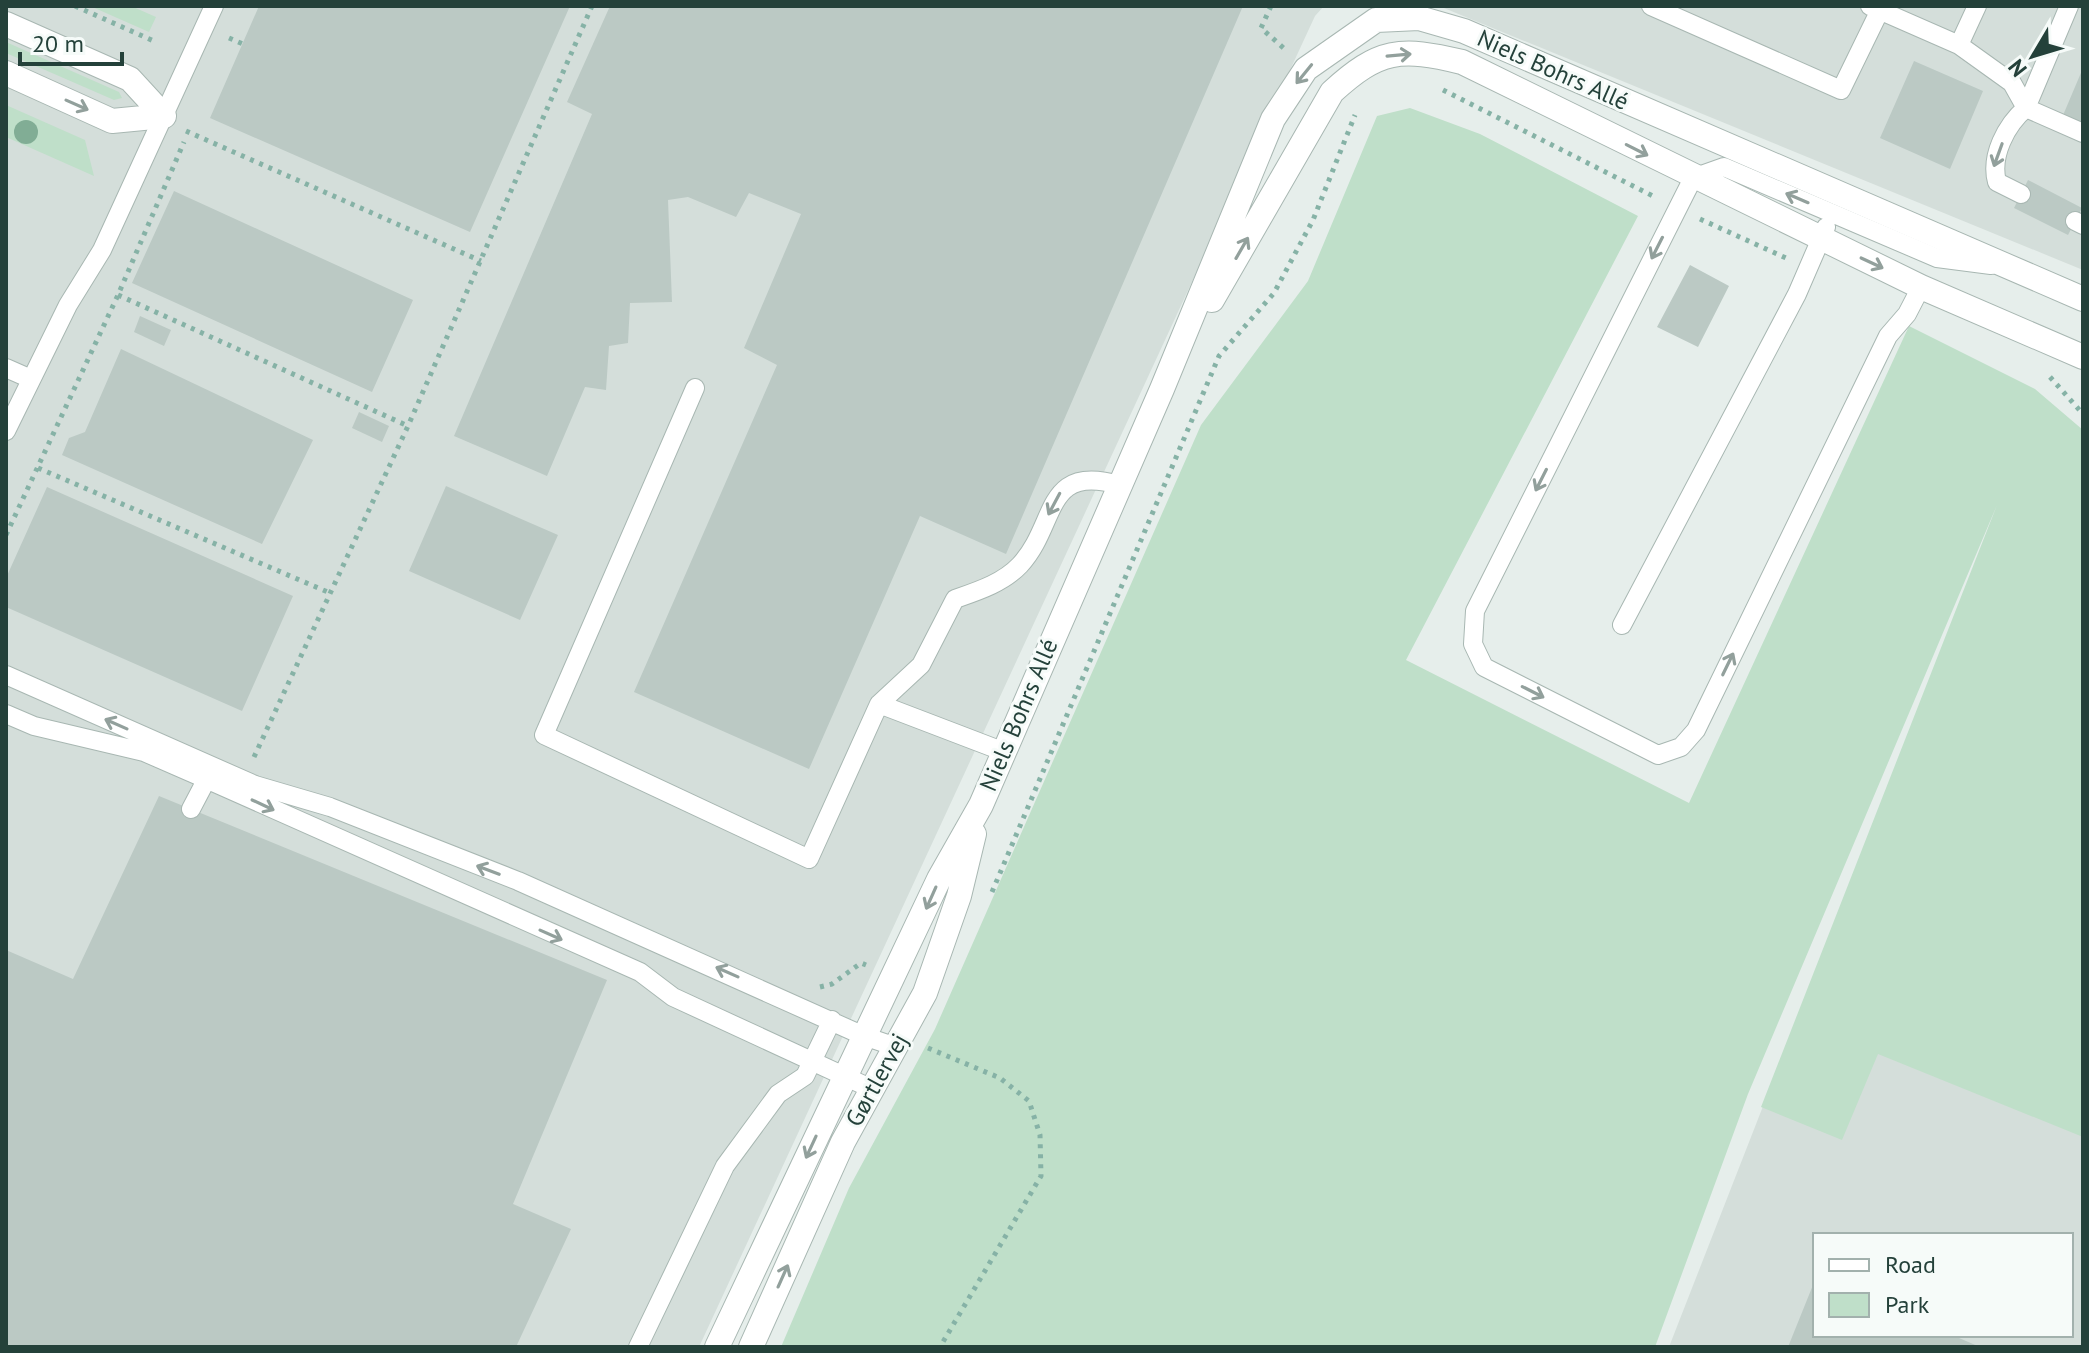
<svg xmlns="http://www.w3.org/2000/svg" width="2089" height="1353" viewBox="0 0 2089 1353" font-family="'PT Sans',sans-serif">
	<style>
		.built { fill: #d4deda; fill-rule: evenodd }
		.green { fill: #bfdfc9 }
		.building { fill: #bbc9c4 }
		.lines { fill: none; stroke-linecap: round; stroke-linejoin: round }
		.service-casing { stroke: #a8b7b2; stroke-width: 20 }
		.minor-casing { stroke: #a8b7b2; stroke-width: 26 }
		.tertiary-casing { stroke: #a8b7b2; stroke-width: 26 }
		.path { stroke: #86b2a6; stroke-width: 5; stroke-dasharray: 4 6; stroke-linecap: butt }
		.service { stroke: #fff; stroke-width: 18 }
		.minor { stroke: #fff; stroke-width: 24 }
		.tertiary { stroke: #fff; stroke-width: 24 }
		.tree { fill: #81ad95 }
		.oneway { stroke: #92a09c }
		.labels { text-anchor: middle; stroke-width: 6; stroke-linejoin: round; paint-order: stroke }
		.street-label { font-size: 24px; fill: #24413a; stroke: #f6fbf9 }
	</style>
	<rect width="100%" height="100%" fill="#e6eeeb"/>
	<path class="built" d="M6,6H1324L1315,16L699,1347H6Z
		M1439,6H2083V270Z
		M2015,461L2083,464V1347H1669ZM1815,1235H2071V1335H1815Z"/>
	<path class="green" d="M90,6H131L156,17L149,32Z
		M6,42L119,92L122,98L114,100L6,53Z
		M6,105L85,140L94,176L6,137Z
		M1410,108L1480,134L1638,216L1406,660L1689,803L1909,326L2035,389L2083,430V1137L1878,1054L1842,1140L1761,1107L1997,505L1748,1094L1655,1347H781L849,1188L935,1029L1201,425L1308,281L1377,116Z"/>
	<path class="building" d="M259,6H570L470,232L210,118Z
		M610,6H1243L1006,554L920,516L809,769L634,692L777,365L744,348L801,214L749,193L736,217L688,197L668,200L672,302L630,303L628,343L609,346L606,390L585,387L547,476L454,436L592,114L567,102Z
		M1914,61L1983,91L1950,169L1880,138Z
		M2083,68V130L2061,120Z
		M2028,180L2082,208L2068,235L2014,208Z
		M174,191L413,300L372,392L132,283Z
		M1690,265L1729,286L1698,347L1657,327Z
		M140,316L171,330L164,346L134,332Z
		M121,349L313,440L262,544L62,455L69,438L85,432Z
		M359,412L389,426L382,442L352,428Z
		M446,486L558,535L520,620L409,571Z
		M47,487L293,596L242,711L6,607V578Z
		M159,796L607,980L513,1204L571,1229L516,1347H6V950L73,979Z
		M1815,1280V1335H1952L1980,1347H1788Z"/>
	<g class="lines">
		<g class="service-casing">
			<path id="service" d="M1651,6L1841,90L1880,10
				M1870,6L1959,45L2012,83L2026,108L2083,133
				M1959,45L1977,6
				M2021,194L1997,182C1990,156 2006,125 2026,108L2069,6
				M2075,221L2083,225
				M1921,287L1907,314L1888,336L1696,730L1681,747L1658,755L1484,667L1473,644L1475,611L1693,178L1724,167L1937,258L1991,265
				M6,368L31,379
				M695,388L544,735L809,859L879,704L1002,751
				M6,431L68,305L102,250L214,6
				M1622,625L1797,294L1826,227
				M6,675L255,785L330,807L518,881L864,1036L896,1047
				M879,704L921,665L955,599C978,591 1003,583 1020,565C1058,524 1043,463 1119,485
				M6,714L34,726L144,752L206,779L640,972L673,997L870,1088
				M191,809L212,769
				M638,1347L725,1166L778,1094L805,1076L832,1020"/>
		</g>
		<g class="minor-casing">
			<path id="minor" d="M6,24L130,79L164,116
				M6,73L112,121L164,116"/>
		</g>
		<g class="tertiary-casing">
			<path id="tertiary" d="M1212,300L1332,92C1379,49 1400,47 1462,62L1921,287L2083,357
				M717,1347L939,879L981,805L1162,389L1273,119L1306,69L1376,20L1419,18L1464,31L2083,299
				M751,1347L843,1142L925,993L959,896L974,834"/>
		</g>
		<path class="path" d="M75,6L156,42
			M1271,6L1261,28L1287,51
			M229,38L243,44
			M1443,90L1655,197
			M186,131L481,261
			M1700,219L1786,258
			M118,295L408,426
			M2050,377L2083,414
			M38,468L330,593
			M6,535L118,295L184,142
			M254,757L408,426L592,6
			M992,892L1219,356L1274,293L1313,220L1355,115
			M820,987L832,984L861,963L866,965
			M928,1048L1000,1078L1029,1101L1040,1135L1041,1176L940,1347"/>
		<use href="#service" class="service"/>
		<use href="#minor" class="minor"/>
		<use href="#tertiary" class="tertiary"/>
	</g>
	<circle class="tree" cx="26" cy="132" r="12"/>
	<defs><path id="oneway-shaft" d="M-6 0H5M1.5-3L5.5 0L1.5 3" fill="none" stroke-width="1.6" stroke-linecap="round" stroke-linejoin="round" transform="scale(2)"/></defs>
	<g class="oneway">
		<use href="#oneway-shaft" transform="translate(1399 55) rotate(-5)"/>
		<use href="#oneway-shaft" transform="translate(1304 74) rotate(129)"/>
		<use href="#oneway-shaft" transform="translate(77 105) rotate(24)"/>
		<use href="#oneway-shaft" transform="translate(1637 150) rotate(27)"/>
		<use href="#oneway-shaft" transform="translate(1998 155) rotate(110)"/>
		<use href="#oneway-shaft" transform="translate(1797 198) rotate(-157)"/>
		<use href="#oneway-shaft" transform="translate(1242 248) rotate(-60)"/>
		<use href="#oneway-shaft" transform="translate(1657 248) rotate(117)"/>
		<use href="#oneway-shaft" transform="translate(1872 263) rotate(25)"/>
		<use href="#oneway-shaft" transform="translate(1541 480) rotate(117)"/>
		<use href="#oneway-shaft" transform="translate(1054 504) rotate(118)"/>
		<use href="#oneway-shaft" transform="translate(1728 664) rotate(-64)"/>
		<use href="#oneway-shaft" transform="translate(1533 692) rotate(27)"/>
		<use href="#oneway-shaft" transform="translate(116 724) rotate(-156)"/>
		<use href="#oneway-shaft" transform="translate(263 805) rotate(25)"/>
		<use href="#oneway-shaft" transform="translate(488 870) rotate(-159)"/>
		<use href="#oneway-shaft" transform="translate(931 898) rotate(114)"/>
		<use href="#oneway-shaft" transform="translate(551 935) rotate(24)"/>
		<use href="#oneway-shaft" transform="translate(727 972) rotate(-156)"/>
		<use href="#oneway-shaft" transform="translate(811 1147) rotate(115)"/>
		<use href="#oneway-shaft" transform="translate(783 1276) rotate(-66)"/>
	</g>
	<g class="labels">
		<g class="street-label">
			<text transform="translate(1553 70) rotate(24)" y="8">Niels Bohrs Allé</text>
			<text transform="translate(1019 715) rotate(-67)" y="8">Niels Bohrs Allé</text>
			<text transform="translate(877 1080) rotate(-61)" y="8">Gørtlervej</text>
		</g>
	</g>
	<rect width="2089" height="1353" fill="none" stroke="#24413a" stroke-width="16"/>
	<rect x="1813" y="1233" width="260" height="104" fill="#f6fbf9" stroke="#a2b1ad" stroke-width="2"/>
	<rect x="1829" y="1259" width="40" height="12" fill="#ffffff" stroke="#a2b1ad" stroke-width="2"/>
	<text x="1885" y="1273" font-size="24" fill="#24413a">Road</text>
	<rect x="1829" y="1293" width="40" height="24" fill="#bfdfc9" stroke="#a2b1ad" stroke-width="2"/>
	<text x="1885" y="1313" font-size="24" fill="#24413a">Park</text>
	<g transform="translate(2033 56) rotate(232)" stroke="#f6fbf9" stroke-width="6" paint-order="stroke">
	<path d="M0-6L14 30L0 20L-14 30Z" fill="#24413a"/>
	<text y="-12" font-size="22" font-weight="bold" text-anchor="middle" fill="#24413a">N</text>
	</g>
	<path d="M20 52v12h102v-12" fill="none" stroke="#24413a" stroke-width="4"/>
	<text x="32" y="52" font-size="24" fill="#24413a" stroke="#f6fbf9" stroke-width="6" paint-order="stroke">20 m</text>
</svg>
